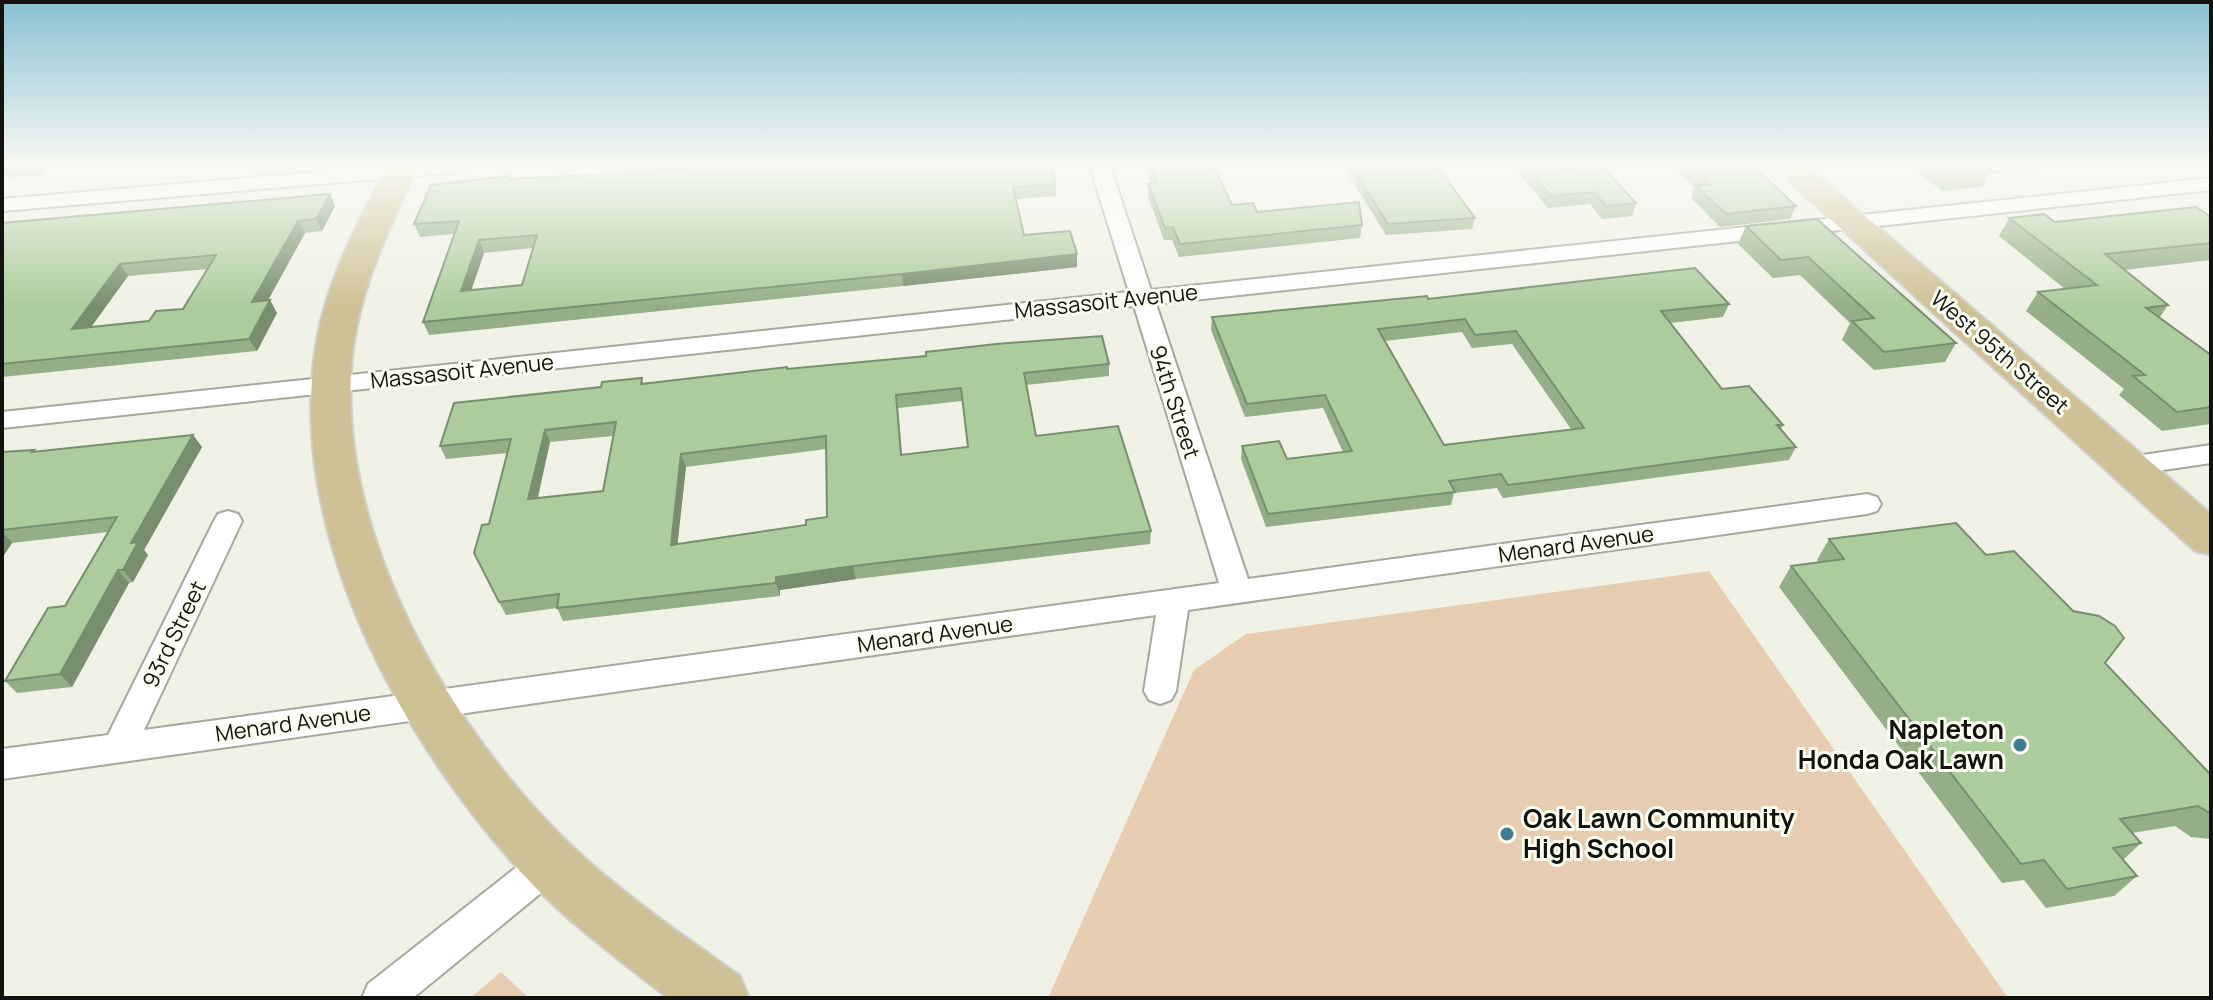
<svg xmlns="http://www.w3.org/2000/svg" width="2213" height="1000" viewBox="0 0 2213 1000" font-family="Manrope,sans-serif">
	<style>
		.green { fill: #e6cdb1 }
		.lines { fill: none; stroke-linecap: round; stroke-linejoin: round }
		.minor-casing { stroke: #a6a89d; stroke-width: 4 }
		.primary-casing { stroke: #d0d0cf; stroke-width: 4 }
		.minor { fill: #fff; fill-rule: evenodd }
		.primary { fill: #cec195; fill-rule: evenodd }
		.wall { fill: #94af88; fill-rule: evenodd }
		.shaded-wall { fill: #788f6f }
		.building { fill: #accc9e; stroke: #788f6f; stroke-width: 2; fill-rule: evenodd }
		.poi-dot { fill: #3f7c92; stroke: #fcfef2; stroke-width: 3 }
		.labels { text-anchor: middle; stroke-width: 6; stroke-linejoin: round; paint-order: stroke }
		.street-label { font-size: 22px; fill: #12120e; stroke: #fcfef2 }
		.near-poi-label { font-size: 26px; font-weight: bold; fill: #12120e; stroke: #fcfef2; text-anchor: end }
	</style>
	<rect width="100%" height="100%" fill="#eff1e5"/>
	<path class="green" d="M1709,571L2008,998H1048L1194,670L1246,634Z
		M501,972L529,998H470Z"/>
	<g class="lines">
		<g class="minor-casing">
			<path id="minor" d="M389,166H471L461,172L2,211V199Z
				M1090,166H1110L1151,290L2211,178V190L1156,304L1248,579L1867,494L1877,497L1881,504L1877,511L1867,514L1188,610L1176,691L1171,700L1160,704L1149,700L1144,691L1156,615L2,779V749L108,735L214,521L218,514L228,511L238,514L242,521L144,730L1219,583L1134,306L2,428V412L1129,292Z
				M2211,445V463L2129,475L2119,472L2115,466L2119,460L2129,457Z
				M550,846L563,851L568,863L563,875L413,998H362L368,984L537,851Z"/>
		</g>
		<g class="primary-casing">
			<path id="primary" d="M387,166H419C393,220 365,276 355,336C325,518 448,730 577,851C627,897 685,937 740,976L749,998H668C623,963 572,925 533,885C406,751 285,536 316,345C326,282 358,222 387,166Z
				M1772,166H1807L2211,514V555L2195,551Z"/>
		</g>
		<use href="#minor" class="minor"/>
		<use href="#primary" class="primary"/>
	</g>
	<path class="wall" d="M2,166H50L42,175L2,178Z
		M1145,166H1214L1232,205L1257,212L1362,225L1360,238L1179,257L1172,240H1164L1148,197V184H1152Z
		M1343,166H1437L1475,218L1472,229L1386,235Z
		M1513,166H1602L1636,203L1632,216L1602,219L1590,204L1548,208Z
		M1672,166H1753L1796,206L1790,219L1720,227L1691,198L1695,188Z
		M1910,166H2064L1989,174L1982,187L1942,191Z
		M509,179L1056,184V196L1016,199L1024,235L1077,267L903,286L429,335L423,322L454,234L420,237L414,224ZM533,248L522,285L471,290L484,253Z
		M330,194L335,206L322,231L305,233L267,301L277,313L257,351L2,377V223ZM208,269L183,309L149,321L91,327L128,276Z
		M2211,217V260L2124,270L2168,305L2160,317L2211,355V424L2162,431L2119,395L2124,389L2026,311L2038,292L2065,289L1999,236L2009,218L2055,222Z
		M1817,219L1956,343L1945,362L1874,370L1842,340L1850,323L1800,275L1773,278L1738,244L1746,226Z
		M1729,304L1723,317L1670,323L1722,389L1783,425L1781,429L1796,447L1789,460L1503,498L1497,488L1454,493L1451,505L1266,527L1241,459L1242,446L1287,459L1343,452L1323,408L1245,417L1211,330L1212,317ZM1462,332L1472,348L1512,344L1571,429L1444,445L1385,341Z
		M1109,364V376L1026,385L1036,436L1151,531L1150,544L856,579L780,590V596L563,621L557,608L506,615L499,602L489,524L508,453L446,459L440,446L601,387L642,378L643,383L787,369ZM962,401L968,447L902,455L898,408ZM613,436L603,491L538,498L550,442ZM826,449L827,517L806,525L677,544L686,467Z
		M193,435L202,447L144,550L148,555L133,582L129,583L72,687L17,693L5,681L65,606L108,532L12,543L2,558V452L34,450L35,452Z
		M1829,539L1986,555L2105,663L2211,775V839L2191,837L2175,826L2132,833L2141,843L2123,860L2137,876L2114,896L2046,908L2024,880L2002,883L1779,587L1791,566L1818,562L1817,560Z"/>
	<path class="shaded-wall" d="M36,166H50L42,175Z
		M330,194L335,206L322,231L316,219Z
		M298,221L305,233L260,315L252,302Z
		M479,240L484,253L467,303L461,291Z
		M1077,254V267L903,286L902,274Z
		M120,264L128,276L81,341L72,329Z
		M270,300L277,313L257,351L249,339Z
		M545,430L550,442L534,512L528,499Z
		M193,435L202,447L144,550L148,555L133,582L123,570L131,543Z
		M681,454L686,467L676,558L671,545Z
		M2,531L12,543L2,558Z
		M853,566L856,579L780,590V596L776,583V577Z
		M118,570L129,583L72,687L60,674Z"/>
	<path class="building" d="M695,166H1051L1056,184L1013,187L1024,235L1070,231L1077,254L902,274L423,322L459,221L414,224L431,185L508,176L507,179L627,173L694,167ZM537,235L522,285L461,291L479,240Z
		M1151,166H1214L1232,205L1253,203L1257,212L1359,202L1362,225L1180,244L1173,227L1165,228L1148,184L1157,183Z
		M1351,166H1437L1475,218L1388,224Z
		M1526,166H1560L1564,170L1574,169L1571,166H1602L1636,203L1606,206L1594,192L1551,196Z
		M1690,166H1753L1796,206L1726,214L1696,186L1709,184Z
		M1939,166H1984L1991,171L1951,175Z
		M330,194L316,219L298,221L252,302L270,300L249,339L2,364V223ZM216,255L183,309L156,311L149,321L72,329L120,264Z
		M2196,207L2211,217V243L2105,254L2168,305L2146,308L2211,355V407L2177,412L2133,376L2145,375L2038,292L2097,285L2009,218L2044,214L2055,222Z
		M1817,219L1956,343L1884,352L1852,321L1874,318L1808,257L1781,260L1746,226Z
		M1695,268L1729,304L1661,311L1722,389L1749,386L1783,425H1777L1796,447L1508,485L1501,474L1449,481L1455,492L1268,514L1242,446L1279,441L1287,459L1352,451L1325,395L1247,404L1212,317L1427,296L1428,299ZM1465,319L1475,335L1516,331L1584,428L1444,445L1378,329Z
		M1102,336L1109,364L1024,373L1036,436L1118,426L1151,531L853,566L776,577V583L557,608L559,594L499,602L474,553L482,525L489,524L511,439L440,446L454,403L601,387L602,382L642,378L641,384L787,367V369L926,356V352L996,344ZM961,388L968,447L901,455L896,395ZM616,422L603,491L528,499L545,430ZM826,436L827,517L806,520V525L671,545L681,454Z
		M193,435L131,543L138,542L123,570H118L60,674L5,681L48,608L65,606L117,517L2,530V452L34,450L32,452Z
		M1956,523L1986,555L2014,551L2073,611L2099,616L2115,626L2124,638L2105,663L2211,775V814L2198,806L2120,819L2141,843L2113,848L2137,876L2067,889L2044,860L2021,864L1791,566L1844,559L1829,539Z"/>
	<linearGradient id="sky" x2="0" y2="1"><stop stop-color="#89c0d2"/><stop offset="0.54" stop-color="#f8f9f3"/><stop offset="1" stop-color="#f8f9f3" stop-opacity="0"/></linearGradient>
	<rect width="2213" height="306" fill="url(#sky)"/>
	<g class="poi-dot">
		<circle cx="2020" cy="745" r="8"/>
		<circle cx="1507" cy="834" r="8"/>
	</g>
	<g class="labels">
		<g class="street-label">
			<text transform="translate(1106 301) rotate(-6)" y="8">Massasoit Avenue</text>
			<text transform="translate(2000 352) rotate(41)" y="8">West 95th Street</text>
			<text transform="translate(462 371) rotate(-6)" y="8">Massasoit Avenue</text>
			<text transform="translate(1175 402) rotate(72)" y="8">94th Street</text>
			<text transform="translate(1576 544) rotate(-8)" y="8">Menard Avenue</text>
			<text transform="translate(174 634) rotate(-64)" y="8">93rd Street</text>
			<text transform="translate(935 634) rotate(-8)" y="8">Menard Avenue</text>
			<text transform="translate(293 723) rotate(-8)" y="8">Menard Avenue</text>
		</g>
		<g class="near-poi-label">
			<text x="2004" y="739">Napleton<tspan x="2004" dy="30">Honda Oak Lawn</tspan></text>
			<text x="1523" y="828" text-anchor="start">Oak Lawn Community<tspan x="1523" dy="30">High School</tspan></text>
		</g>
	</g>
	<rect width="2213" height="1000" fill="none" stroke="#12120e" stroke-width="8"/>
</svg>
